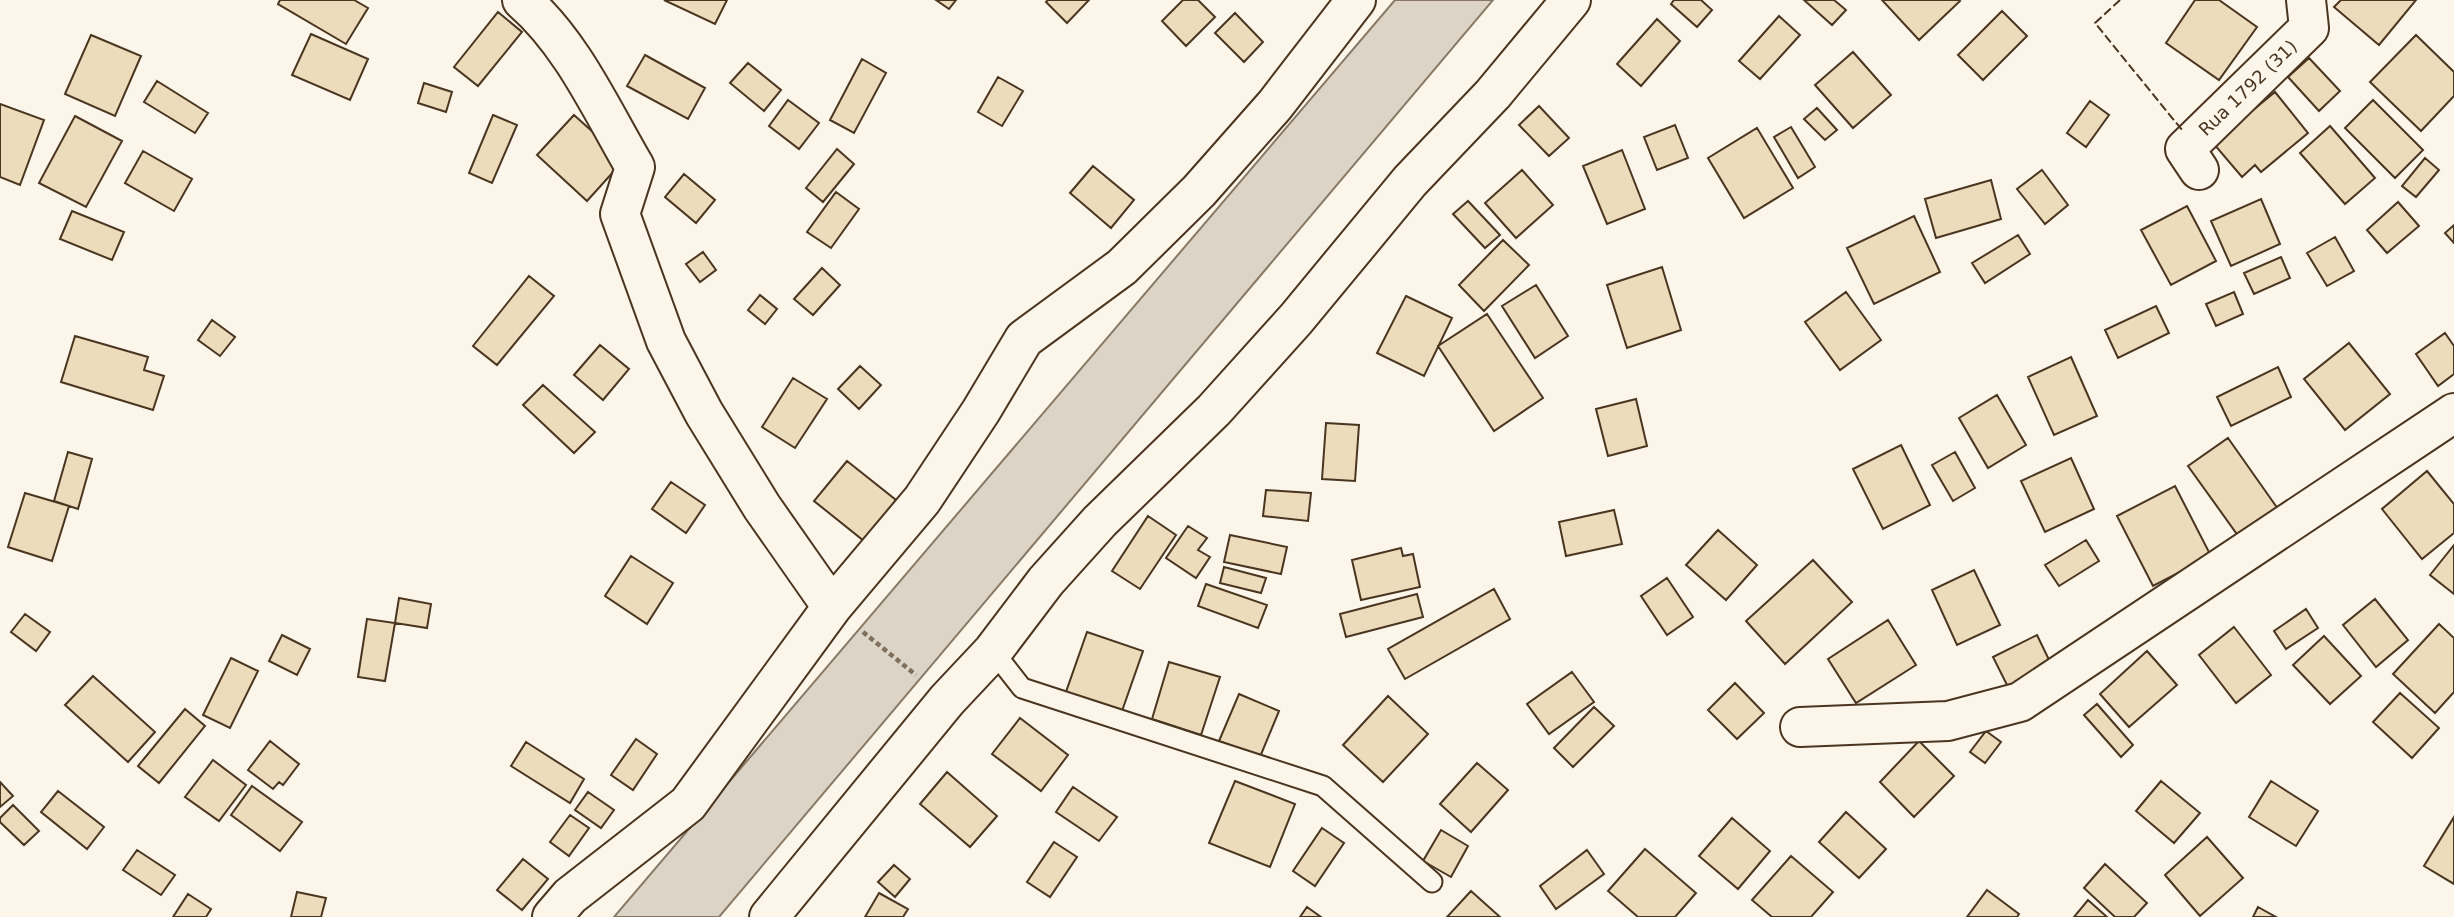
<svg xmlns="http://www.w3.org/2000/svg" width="2454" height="917" viewBox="0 0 2454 917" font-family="'DejaVu Sans',sans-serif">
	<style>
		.water { fill: #dcd4c6; stroke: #887966; stroke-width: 2 }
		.building { fill: #ecdcbc; stroke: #4a3520; stroke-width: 2 }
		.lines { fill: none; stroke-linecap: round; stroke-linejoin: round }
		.lane-casing { stroke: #4a3520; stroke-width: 23 }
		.street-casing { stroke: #4a3520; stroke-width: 42 }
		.path { stroke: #7f6f5c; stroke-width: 4.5; stroke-dasharray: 5 3.5; stroke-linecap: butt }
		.lane { stroke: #fbf6e9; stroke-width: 19 }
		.street { stroke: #fbf6e9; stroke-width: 38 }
		.fence { stroke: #4a3520; stroke-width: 2; stroke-dasharray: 9 3.5; stroke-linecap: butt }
		.labels { text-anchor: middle; stroke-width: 5; stroke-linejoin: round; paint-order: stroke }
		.street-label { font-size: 18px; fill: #4a3520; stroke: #fbf6e9 }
	</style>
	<rect width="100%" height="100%" fill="#fbf6e9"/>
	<path class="water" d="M1395,0H1493L719,917H614Z"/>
	<path class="building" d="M280,0H354L368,8L346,44L278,4Z
		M664,0H727L715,24Z
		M936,0H956L949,9Z
		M1048,0H1089L1067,23L1046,2Z
		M1183,0H1198L1215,17L1186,46L1162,21Z
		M1674,0H1701L1712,10L1697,27L1671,4Z
		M1804,0H1834L1846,10L1832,25Z
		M1882,0H1959L1960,1L1919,40Z
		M2195,0H2219L2257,27L2219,80L2166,43Z
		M2341,0H2416L2379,45L2334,7Z
		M2002,11L2027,36L1983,80L1958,55Z
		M498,12L522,32L478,86L454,67Z
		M1235,13L1263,42L1244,62L1215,33Z
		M1779,16L1800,35L1760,79L1739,61Z
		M1657,19L1680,41L1641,86L1617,64Z
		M311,34L368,59L350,100L292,75Z
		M91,35L141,56L115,116L65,94Z
		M2416,35L2454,72V96L2421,131L2370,82Z
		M1853,52L1891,95L1853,128L1815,85Z
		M645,55L705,88L688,119L627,86Z
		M2309,58L2340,91L2319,111L2288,77Z
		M862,59L886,73L854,133L830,120Z
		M748,63L781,90L764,111L730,83Z
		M998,77L1023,91L1002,126L978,112Z
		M157,81L208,113L195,133L144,102Z
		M424,83L452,92L446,112L418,103Z
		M2275,92L2308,133L2261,172L2255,165L2242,177L2213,143Z
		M788,100L819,123L799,149L769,126Z
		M2373,100L2423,150L2395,178L2345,128Z
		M2090,101L2109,115L2086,147L2067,133Z
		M0,104L44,120L20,185L0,177Z
		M1539,106L1569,138L1549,156L1519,125Z
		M1817,108L1837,130L1825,140L1804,119Z
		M493,115L517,125L492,183L469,173Z
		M574,115L624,160L587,201L537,155Z
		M75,116L122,141L86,207L39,183Z
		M1675,125L1688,158L1657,170L1644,137Z
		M2330,126L2375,178L2345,204L2300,153Z
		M1791,127L1815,167L1798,178L1774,137Z
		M1757,128L1793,188L1744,218L1708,158Z
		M837,149L854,164L823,202L806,188Z
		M1622,150L1645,209L1607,224L1583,166Z
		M143,151L192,179L174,211L125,183Z
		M2425,158L2439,170L2416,197L2402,186Z
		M1093,166L1134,200L1111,228L1070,193Z
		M1522,170L1553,205L1516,238L1485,203Z
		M2042,170L2068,205L2045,224L2017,189Z
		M684,174L715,200L696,223L665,197Z
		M1991,180L2001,219L1936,238L1925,199Z
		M836,192L859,209L831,248L807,232Z
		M2261,199L2280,244L2231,266L2211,221Z
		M1468,201L1500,235L1485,248L1453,214Z
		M2398,202L2419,226L2387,253L2367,230Z
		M2187,206L2216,261L2171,285L2141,230Z
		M72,211L124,232L112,260L60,239Z
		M1914,216L1940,272L1874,304L1847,248Z
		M2454,225V243L2445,233Z
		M2018,235L2030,254L1985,283L1972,263Z
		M2335,237L2354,271L2327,286L2307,253Z
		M1503,240L1529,265L1484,311L1459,285Z
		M703,252L716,270L700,282L686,264Z
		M2281,257L2290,278L2254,294L2244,273Z
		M1662,267L1681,330L1627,348L1607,285Z
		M822,268L840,285L813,315L794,299Z
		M529,276L554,296L497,365L473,346Z
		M1536,285L1568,336L1535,358L1502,306Z
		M1846,292L1881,340L1840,370L1805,322Z
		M2234,292L2243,314L2216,326L2206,304Z
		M760,295L777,309L765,324L748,310Z
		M1406,296L1452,318L1424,376L1377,353Z
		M2156,306L2169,333L2118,358L2105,330Z
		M1487,314L1543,398L1494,431L1438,346Z
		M212,320L235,337L220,356L198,340Z
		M2445,333L2454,346V374L2438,386L2416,354Z
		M75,336L148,357L144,370L164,376L153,410L61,382Z
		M2349,343L2390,394L2345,430L2304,379Z
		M600,345L629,369L603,400L574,375Z
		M2071,357L2097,416L2054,435L2028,377Z
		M860,366L881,385L859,409L838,389Z
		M2278,367L2291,397L2231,426L2217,397Z
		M793,378L827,399L795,448L762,427Z
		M543,385L595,432L574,453L523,405Z
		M1997,395L2026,445L1988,468L1959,418Z
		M1636,399L1647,446L1608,456L1596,409Z
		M1326,423L1359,425L1355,481L1322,479Z
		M2228,438L2278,509L2239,537L2188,466Z
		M1901,445L1930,505L1883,529L1853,469Z
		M68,452L92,459L78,509L54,501Z
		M1955,452L1975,488L1953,501L1932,465Z
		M2071,458L2094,509L2045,532L2021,481Z
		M847,461L896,500L864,541L814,501Z
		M2427,471L2454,504V533L2422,559L2382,509Z
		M671,482L705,505L686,533L652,509Z
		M2175,486L2211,556L2153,586L2117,516Z
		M1266,490L1311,493L1308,521L1263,516Z
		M25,493L69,506L52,561L8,547Z
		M1614,510L1622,544L1566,556L1559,522Z
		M1148,516L1176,535L1140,589L1112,571Z
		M1188,526L1207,538L1198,550L1210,557L1196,578L1166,558Z
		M1718,530L1757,565L1726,600L1686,565Z
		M1230,535L1287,547L1281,574L1224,562Z
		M2086,540L2099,561L2059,586L2045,565Z
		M2454,545V594L2430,575Z
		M1401,548L1403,556L1413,554L1420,587L1361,600L1352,560Z
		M631,556L673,583L647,624L605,596Z
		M1813,560L1852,602L1785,664L1746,621Z
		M1224,567L1266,578L1261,593L1220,583Z
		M1974,570L2000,625L1957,645L1932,590Z
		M1667,578L1693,617L1667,635L1641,596Z
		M1206,584L1267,605L1258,628L1198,606Z
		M1494,589L1510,619L1405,679L1388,649Z
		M1417,594L1423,617L1346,637L1340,614Z
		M399,598L431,604L427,628L395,623Z
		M2375,599L2408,640L2376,667L2343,625Z
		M2306,609L2318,628L2286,649L2274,631Z
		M25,614L50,632L36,651L11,632Z
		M367,619L395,623L385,681L358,677Z
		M1888,620L1916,665L1856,703L1828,659Z
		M2439,624L2454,638V692L2435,713L2393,674Z
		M2234,627L2271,675L2236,703L2199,655Z
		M1087,632L1143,651L1122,711L1066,692Z
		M282,635L310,649L297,675L269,661Z
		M2037,635L2052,666L2008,687L1993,657Z
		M2324,636L2361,676L2330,704L2293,665Z
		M2147,651L2177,685L2129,727L2100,694Z
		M231,658L258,671L230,728L203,715Z
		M1169,662L1220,677L1201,735L1152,719Z
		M1572,672L1594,702L1549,734L1527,704Z
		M93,676L155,732L128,762L65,705Z
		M1735,683L1764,713L1737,739L1708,710Z
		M2400,693L2439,728L2412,758L2373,722Z
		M1239,694L1279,711L1260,757L1219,741Z
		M1388,696L1428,734L1383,782L1343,745Z
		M2097,704L2133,745L2121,757L2084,715Z
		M1594,707L1614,726L1573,767L1554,748Z
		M185,709L205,726L159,783L138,766Z
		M1020,718L1068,755L1041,791L992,754Z
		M1986,731L2001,742L1985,763L1970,752Z
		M636,739L657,754L633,790L611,775Z
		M270,741L299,764L283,785L279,782L273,789L248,770Z
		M1919,741L1954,776L1914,817L1880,782Z
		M526,742L584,779L570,803L511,766Z
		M213,760L246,785L219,821L185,797Z
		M1477,763L1508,790L1471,832L1440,804Z
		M947,772L997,816L970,847L920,804Z
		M1235,781L1295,804L1270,867L1209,843Z
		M2161,781L2200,813L2174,843L2136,811Z
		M2271,781L2318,811L2296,846L2249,817Z
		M0,782L13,796L0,807Z
		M252,786L302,822L280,851L231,815Z
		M1073,787L1117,817L1099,841L1056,812Z
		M58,791L104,827L87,849L41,812Z
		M588,792L614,810L601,828L575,810Z
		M13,805L39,831L24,845L0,822V818Z
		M1846,812L1886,849L1859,878L1819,842Z
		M570,815L589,828L569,856L550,842Z
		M2454,817V884L2424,866Z
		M1732,818L1770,851L1738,889L1699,856Z
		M1322,828L1344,843L1315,886L1293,871Z
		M1441,830L1468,846L1451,877L1423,861Z
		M2207,837L2243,878L2200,916L2165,875Z
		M1054,842L1077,857L1050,897L1027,882Z
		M1645,849L1696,893L1675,917H1638L1608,891Z
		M137,850L175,875L161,895L123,870Z
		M1587,850L1604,874L1556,909L1540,886Z
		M1791,856L1833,892L1811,917H1772L1752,900Z
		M523,859L548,879L522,910L497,890Z
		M2105,864L2147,903L2134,917H2115L2084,888Z
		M894,865L910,879L895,897L878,882Z
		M1987,890L2019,914L2017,917H1967Z
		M1471,891L1500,917H1447Z
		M297,892L326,898L321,917H291Z
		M879,893L908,909L903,917H865Z
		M188,894L211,909L206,917H173Z
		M2088,900L2107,917H2074Z
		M1307,907L1321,917H1300Z
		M2258,907L2276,917H2253Z"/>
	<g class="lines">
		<g class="lane-casing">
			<path id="lane" d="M993,651L1022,688L1323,786L1432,882"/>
		</g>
		<g class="street-casing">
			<path id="street" d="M522,0C572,43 602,111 635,167L620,214L666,341L704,413L762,507L832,607
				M2199,170L2185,149L2309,28L2306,0
				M1800,727L1948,721L2020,702L2454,413
				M552,917L570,896L688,804L832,607L922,500L981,411L1024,339L1122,267L1199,191L1275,105L1356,0
				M769,917L947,700L993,651L1046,581L1100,521L1214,410L1296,319L1410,181L1493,94L1571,0"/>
		</g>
		<path class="path" d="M863,632L916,675"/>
		<use href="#lane" class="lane"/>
		<use href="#street" class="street"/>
		<path class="fence" d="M2120,0L2095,23L2182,130L2184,128"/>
	</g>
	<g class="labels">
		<g class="street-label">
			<text transform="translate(2248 88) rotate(-44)" y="6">Rua 1792 (31)</text>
		</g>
	</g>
</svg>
